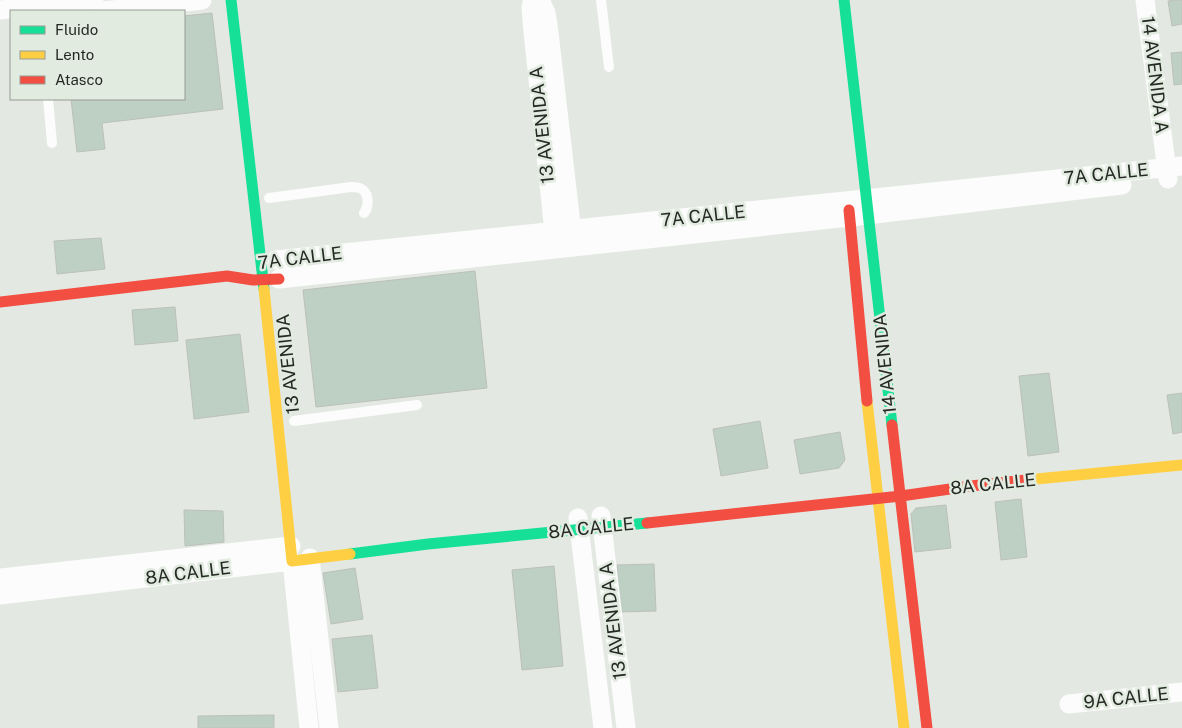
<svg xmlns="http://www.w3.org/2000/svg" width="1182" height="728" viewBox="0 0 1182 728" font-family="'Public Sans',sans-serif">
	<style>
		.building { fill: #becfc3; stroke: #bcc0bc }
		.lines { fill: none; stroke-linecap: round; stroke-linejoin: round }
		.lane { stroke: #fbfcfb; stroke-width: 10 }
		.street { stroke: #fbfcfb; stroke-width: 19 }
		.fast { stroke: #16e098; stroke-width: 11 }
		.slow { stroke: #ffcf43; stroke-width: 11 }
		.jam { stroke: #f24e42; stroke-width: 11 }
		.labels { text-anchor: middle; stroke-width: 5; stroke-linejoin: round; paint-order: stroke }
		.street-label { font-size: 18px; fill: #252924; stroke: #e2ebdf }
	</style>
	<rect width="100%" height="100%" fill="#e3e8e2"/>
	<path class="building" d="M1176,0H1182V24L1172,26L1168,1Z
		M212,13L223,109L102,123L105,149L77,152L71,99H184V16Z
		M1182,52V84L1174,85L1171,53Z
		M101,238L105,269L57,274L54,241Z
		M475,271L487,388L316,407L303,290Z
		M175,307L178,341L135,345L132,310Z
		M240,334L249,412L194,419L186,340Z
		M1049,373L1059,452L1028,456L1019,376Z
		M1182,393V432L1173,434L1167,395Z
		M760,421L768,468L721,476L713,429Z
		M840,432L845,460L839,468L800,474L794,440Z
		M1021,499L1027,557L1001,560L995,502Z
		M946,505L951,548L915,552L911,514L916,508Z
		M184,510L223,511L224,542L185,546Z
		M654,564L656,611L619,612L617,565Z
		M554,566L563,666L522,670L512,570Z
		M355,568L363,619L331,624L323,573Z
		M372,635L378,688L338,692L332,639Z
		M274,715V728H198V716Z"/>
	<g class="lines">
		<path class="lane" d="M601,0L609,67
			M48,99L52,143
			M269,198L351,187C355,187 360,187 363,190C369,195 369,207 364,213
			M294,421L417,405"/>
		<path class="street" d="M533,0L531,7L532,22L555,242
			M540,0L546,13L548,24L573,241
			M1145,0L1168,179
			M0,10L94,0
			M103,11L202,0
			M276,260L1182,166
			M279,279L850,217L1122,185
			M601,516L626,728
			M578,518L603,728
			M310,558L329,728
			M0,578L291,546
			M0,595L292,561L309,728
			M1069,704L1182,692"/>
		<path class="fast" d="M231,0L264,289
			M844,0L892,425
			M350,554L428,544L647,523"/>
		<path class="slow" d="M264,289L292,561L350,554
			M867,401L904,728
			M1026,480L1182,465"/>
		<path class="jam" d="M849,210L867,401
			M0,302L227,276L253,280L279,279
			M892,425L927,728
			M647,523L901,496L971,486L1026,480"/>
	</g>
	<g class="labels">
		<g class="street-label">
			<text transform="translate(1155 75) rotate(83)" y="6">14 AVENIDA A</text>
			<text transform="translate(542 125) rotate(-96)" y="6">13 AVENIDA A</text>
			<text transform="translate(1106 174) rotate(-6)" y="6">7A CALLE</text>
			<text transform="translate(703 216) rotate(-6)" y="6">7A CALLE</text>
			<text transform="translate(300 258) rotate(-7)" y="6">7A CALLE</text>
			<text transform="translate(288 364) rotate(-96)" y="6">13 AVENIDA</text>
			<text transform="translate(885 364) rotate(-96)" y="6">14 AVENIDA</text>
			<text transform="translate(993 484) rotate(-6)" y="6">8A CALLE</text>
			<text transform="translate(591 528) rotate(-6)" y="6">8A CALLE</text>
			<text transform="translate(188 573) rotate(-7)" y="6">8A CALLE</text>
			<text transform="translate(613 621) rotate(-97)" y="6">13 AVENIDA A</text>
			<text transform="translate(1126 698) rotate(-6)" y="6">9A CALLE</text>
		</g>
	</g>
	<rect x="10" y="10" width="175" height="90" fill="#e2ebdf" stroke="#969d94"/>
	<rect x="20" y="26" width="25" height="8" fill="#16e098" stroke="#969d94"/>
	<text x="55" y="35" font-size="15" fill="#252924">Fluido</text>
	<rect x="20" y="51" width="25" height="8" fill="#ffcf43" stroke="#969d94"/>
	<text x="55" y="60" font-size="15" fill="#252924">Lento</text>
	<rect x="20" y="76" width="25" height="8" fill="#f24e42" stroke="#969d94"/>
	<text x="55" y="85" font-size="15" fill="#252924">Atasco</text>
</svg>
